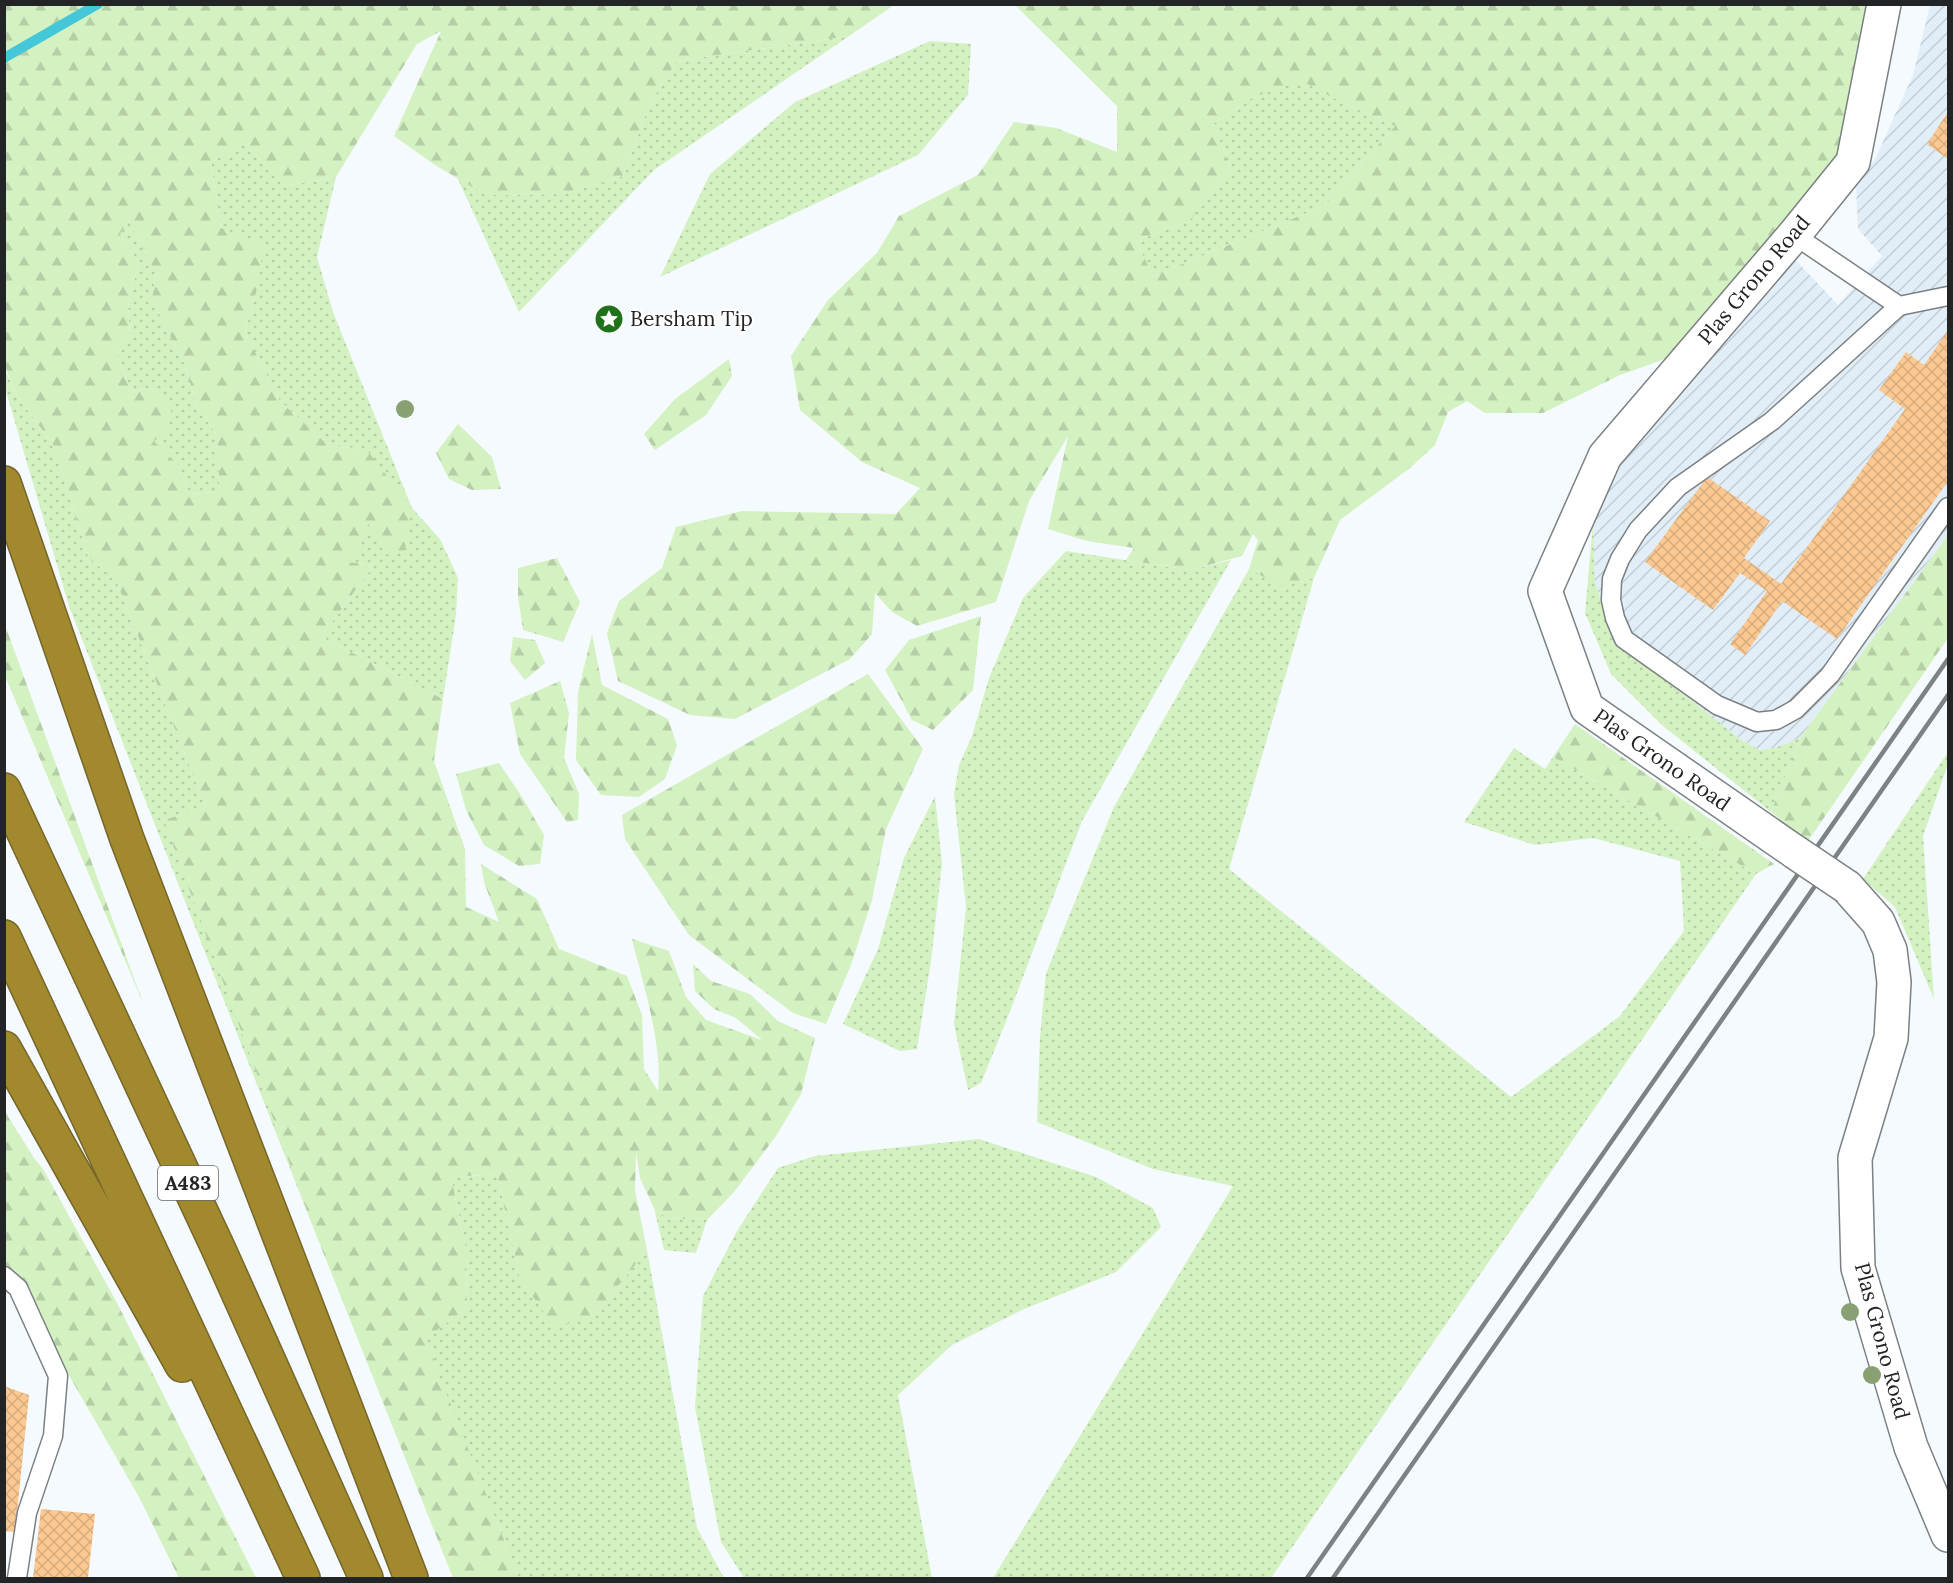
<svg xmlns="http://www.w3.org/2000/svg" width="1953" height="1583" viewBox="0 0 1953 1583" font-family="Lora,serif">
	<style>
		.industrial { fill: url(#industrial-furrows) }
		.grass { fill: url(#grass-dots) }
		.forest { fill: url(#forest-firs); fill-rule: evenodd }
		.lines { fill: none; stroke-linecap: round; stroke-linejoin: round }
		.stream { stroke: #43c7d9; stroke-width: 10 }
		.building { fill: url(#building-cross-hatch) }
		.lane-casing { stroke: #7b8083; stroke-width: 21 }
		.street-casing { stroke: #7b8083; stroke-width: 36 }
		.highway-casing { stroke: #75662b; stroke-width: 36 }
		.lane { stroke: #fff; stroke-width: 18 }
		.street { stroke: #fff; stroke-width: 33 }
		.highway { stroke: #a2892e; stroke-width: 33 }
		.rail { stroke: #7f8284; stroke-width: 4.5 }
		.street-bridge-casing { stroke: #7b8083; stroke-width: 36; stroke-linecap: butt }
		.street-bridge { stroke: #fff; stroke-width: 33 }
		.tree { fill: #88a072 }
		.labels { text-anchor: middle; stroke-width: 4.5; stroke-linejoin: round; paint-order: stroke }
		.shield { fill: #fff; stroke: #646666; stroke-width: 1.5 }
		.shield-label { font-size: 20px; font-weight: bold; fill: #222425 }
		.street-label { font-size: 21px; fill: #222425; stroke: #fff }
		.poi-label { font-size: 21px; fill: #222425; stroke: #fff; text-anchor: start }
	</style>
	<defs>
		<pattern id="industrial-furrows" width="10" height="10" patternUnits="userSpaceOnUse" patternTransform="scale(1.5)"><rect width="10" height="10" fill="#e2eef7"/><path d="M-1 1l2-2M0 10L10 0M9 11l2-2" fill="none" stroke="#c2ccd4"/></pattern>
		<pattern id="grass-dots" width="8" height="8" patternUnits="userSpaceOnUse" patternTransform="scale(1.5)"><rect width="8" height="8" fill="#d3f1c1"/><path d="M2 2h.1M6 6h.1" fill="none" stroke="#b5cea6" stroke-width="1.8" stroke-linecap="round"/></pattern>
		<pattern id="forest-firs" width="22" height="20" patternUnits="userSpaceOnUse" patternTransform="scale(1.5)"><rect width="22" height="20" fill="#d3f1c1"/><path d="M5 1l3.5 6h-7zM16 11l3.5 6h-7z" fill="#b5cea6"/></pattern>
		<pattern id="building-cross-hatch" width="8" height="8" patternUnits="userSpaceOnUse" patternTransform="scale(1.5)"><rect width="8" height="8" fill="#fac890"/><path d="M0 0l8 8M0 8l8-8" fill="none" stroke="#d6ac7c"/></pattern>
	</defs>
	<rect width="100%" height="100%" fill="#f5fafe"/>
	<path class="industrial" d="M1930,5H1948V535L1800,738L1775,748L1759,750L1740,739L1612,637L1595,582L1593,522L1620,457L1791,255L1838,305L1882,256L1858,229L1856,186L1876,157L1913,75Z"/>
	<path class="grass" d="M849,36L654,170L519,312L457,177L486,195L565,194L623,176L649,105L677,61Z
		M930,41L971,44L968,95L918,155L660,277L710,174L795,102Z
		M1300,79L1341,102L1395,126L1324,206L1153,276L1136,241L1189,221L1231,169L1213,124L1252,98Z
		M244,143L284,186L336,177L317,257L333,312L412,508L440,539L458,578L456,615L443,699L321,637L374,565L347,562L360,547L368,522L366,449L329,446L280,401L245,332L259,282L221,228L211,162Z
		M129,220L156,274L152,300L186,367L196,405L217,435L220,492L189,494L179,466L154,441L158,389L131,391L115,350L130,335L128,305L139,263L120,234Z
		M4,366L16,395L53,444L88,556L117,583L206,807L165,820L311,1222L69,606L5,388Z
		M1593,522L1595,582L1612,637L1740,739L1759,750L1775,748L1800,738L1771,812L1663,726L1611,674L1585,613Z
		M1066,551L1190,570L1231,560L1082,821L1007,1019L981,1083L968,1090L954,1024L966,907L954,794L959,765L972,736L989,678L1023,598Z
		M1249,569L1280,585L1314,578L1229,869L1511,1097L1619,1017L1684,931L1680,861L1593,838L1535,845L1464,822L1514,748L1545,769L1553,757L1756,874L1271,1578H993L1233,1186L1153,1169L1037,1122L1040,1037L1046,974L1069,916L1114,807Z
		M1948,752V764L1923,836L1934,999L1895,907L1863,879Z
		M935,796L942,864L931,961L917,1049L900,1051L843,1024L878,949L904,858Z
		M979,1139L1096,1177L1153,1208L1161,1227L1116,1272L1024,1309L952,1345L898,1395L932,1578H744L721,1542L695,1407L703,1296L737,1231L778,1168L815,1156Z
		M497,1174L520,1278L593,1317L647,1250L697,1528L724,1578H519L424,1339L467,1308L466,1249L451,1177Z
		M654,1208L667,1218L707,1220L696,1253L664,1250Z"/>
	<path class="forest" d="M5,4L894,5L849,36L677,61L649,105L623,176L565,194L486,195L435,165L394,136L441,31L417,44L336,177L284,186L244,143L211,162L221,228L263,245L259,282L245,332L280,401L329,446L366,449L412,508L405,550L385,555L368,523L360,547L348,562L374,565L321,637L443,699L434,761L465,849L466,907L499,922L484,882L481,864L537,899L559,949L627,976L642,1015L644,1069L658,1091C663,1045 643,984 632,939L669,951L686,997L706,1020L762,1040L736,1018L714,1009L695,991L693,964L711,981L750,994L778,1021L815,1038L801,1094L776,1136L734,1192L707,1220L667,1218L654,1208L640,1178L636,1152L635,1190L647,1250L593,1317L554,1327L520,1278L497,1174L451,1177L466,1249L467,1308L425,1339L519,1578H453L311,1222L164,820L206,807L117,583L88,556L53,444L16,395L5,366ZM129,220L156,274L152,300L186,367L196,405L217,435L220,492L189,494L179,466L154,441L168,428L172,405L158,389L131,391L115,350L130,335L128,305L139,263L120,234Z
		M1015,5H1869L1840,156L1679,354L1620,375L1543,413H1485L1467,401L1448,412L1435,445L1410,468L1340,520L1314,578L1280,586L1249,569L1258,540L1253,534L1242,556L1190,570L1126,560L1134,548L1087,541L1048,529L1068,436L1029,501L996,602L917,626L892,612L875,593L872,634L850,659L735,719L690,715L618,681L607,633L619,601L662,568L676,527L742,511L896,514L920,488L862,462L800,410L791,356L828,300L877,253L899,216L978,175L1014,122L1056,128L1117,152V106ZM1300,80L1341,102L1395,126L1324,206L1153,276L1136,241L1189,221L1231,169L1213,124L1252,98Z
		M729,359L732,376L706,415L655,450L644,434L675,399Z
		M458,424L492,457L501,489L472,490L449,479L436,453Z
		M1948,535V638L1808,841L1771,812L1800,738Z
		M557,558L580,602L563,642L523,630L518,596V568Z
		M981,616L973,690L933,730L912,720L885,670L909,640Z
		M4,625H5L143,1003L5,676Z
		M592,634L602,685L668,719L677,745L665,779L639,797L601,795L576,760L578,692Z
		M513,637L535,640L545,663L525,680L510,661Z
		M868,674L923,749L886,829L872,900L851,965L826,1024L793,1013L689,935L625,839L622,815Z
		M560,681L569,713L564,758L579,794L578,820L567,822L520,754L510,703Z
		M1575,724L1774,864L1756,874L1553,757Z
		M499,763L522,797L544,835L540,864L519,866L484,845L466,810L456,774Z
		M4,1110L34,1158L43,1169L116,1301L256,1578H179L139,1497L5,1264Z"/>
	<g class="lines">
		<path class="stream" d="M4,58L98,4"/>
	</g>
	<path class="building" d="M1948,112V159L1927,144Z
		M1948,330V481L1837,639L1782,601L1745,655L1730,644L1767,591L1740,573L1713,610L1645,562L1707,477L1770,521L1744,558L1781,584L1905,409L1879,390L1906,352L1924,365Z
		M4,1386L29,1395L15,1532L4,1531Z
		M41,1509L95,1514L88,1578H33Z"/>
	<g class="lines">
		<g class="lane-casing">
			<path id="lane" d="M1794,235L1899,306L1772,421L1678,487L1638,530L1620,559L1612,579L1611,600L1615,618L1624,639L1717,705L1757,722L1776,720L1796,709L1830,675L1948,507
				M1899,306L1948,296
				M4,1276L18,1288L58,1376L53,1436L27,1513L17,1578"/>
		</g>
		<g class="street-casing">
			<path id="street" d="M1795,852L1587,708L1545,591L1605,456L1794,235L1853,162L1884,4
				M1847,887L1878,922L1890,950L1894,982L1891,1038L1855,1158L1858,1268L1911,1447L1948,1535"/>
		</g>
		<g class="highway-casing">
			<path id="highway" d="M4,483L127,839L411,1578
				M4,790L219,1250L366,1578
				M4,937L303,1578
				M4,1048L182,1365"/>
		</g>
		<use href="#lane" class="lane"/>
		<use href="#street" class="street"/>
		<use href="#highway" class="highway"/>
		<path class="rail" d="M1307,1578L1948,659
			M1333,1578L1948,695"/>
		<g class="street-bridge-casing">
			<path id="street-bridge" d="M1795,852L1847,887"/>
		</g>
		<use href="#street-bridge" class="street-bridge"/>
	</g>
	<g class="tree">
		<circle cx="405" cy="409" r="9"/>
		<circle cx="1850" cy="1312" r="9"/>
		<circle cx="1872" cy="1375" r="9"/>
	</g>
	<defs>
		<g id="sight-disc" transform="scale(1.5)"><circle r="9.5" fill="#20721a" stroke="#fff"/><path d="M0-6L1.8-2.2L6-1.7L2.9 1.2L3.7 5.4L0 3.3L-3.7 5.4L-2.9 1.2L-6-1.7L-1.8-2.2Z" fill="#fff"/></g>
	</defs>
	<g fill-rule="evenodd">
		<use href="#sight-disc" x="609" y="319"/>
	</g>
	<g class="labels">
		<rect class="shield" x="158" y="1166" width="60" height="34" rx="4.5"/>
		<g class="shield-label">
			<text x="188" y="1190">A483</text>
		</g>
		<g class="street-label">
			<text transform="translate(1754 280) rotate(-50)" y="7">Plas Grono Road</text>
			<text transform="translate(1662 760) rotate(35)" y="7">Plas Grono Road</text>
			<text transform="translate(1882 1341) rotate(75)" y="7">Plas Grono Road</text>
		</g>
		<g class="poi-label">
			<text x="630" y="326">Bersham Tip</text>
		</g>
	</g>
	<rect width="1953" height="1583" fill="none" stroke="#222425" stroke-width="12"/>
</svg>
